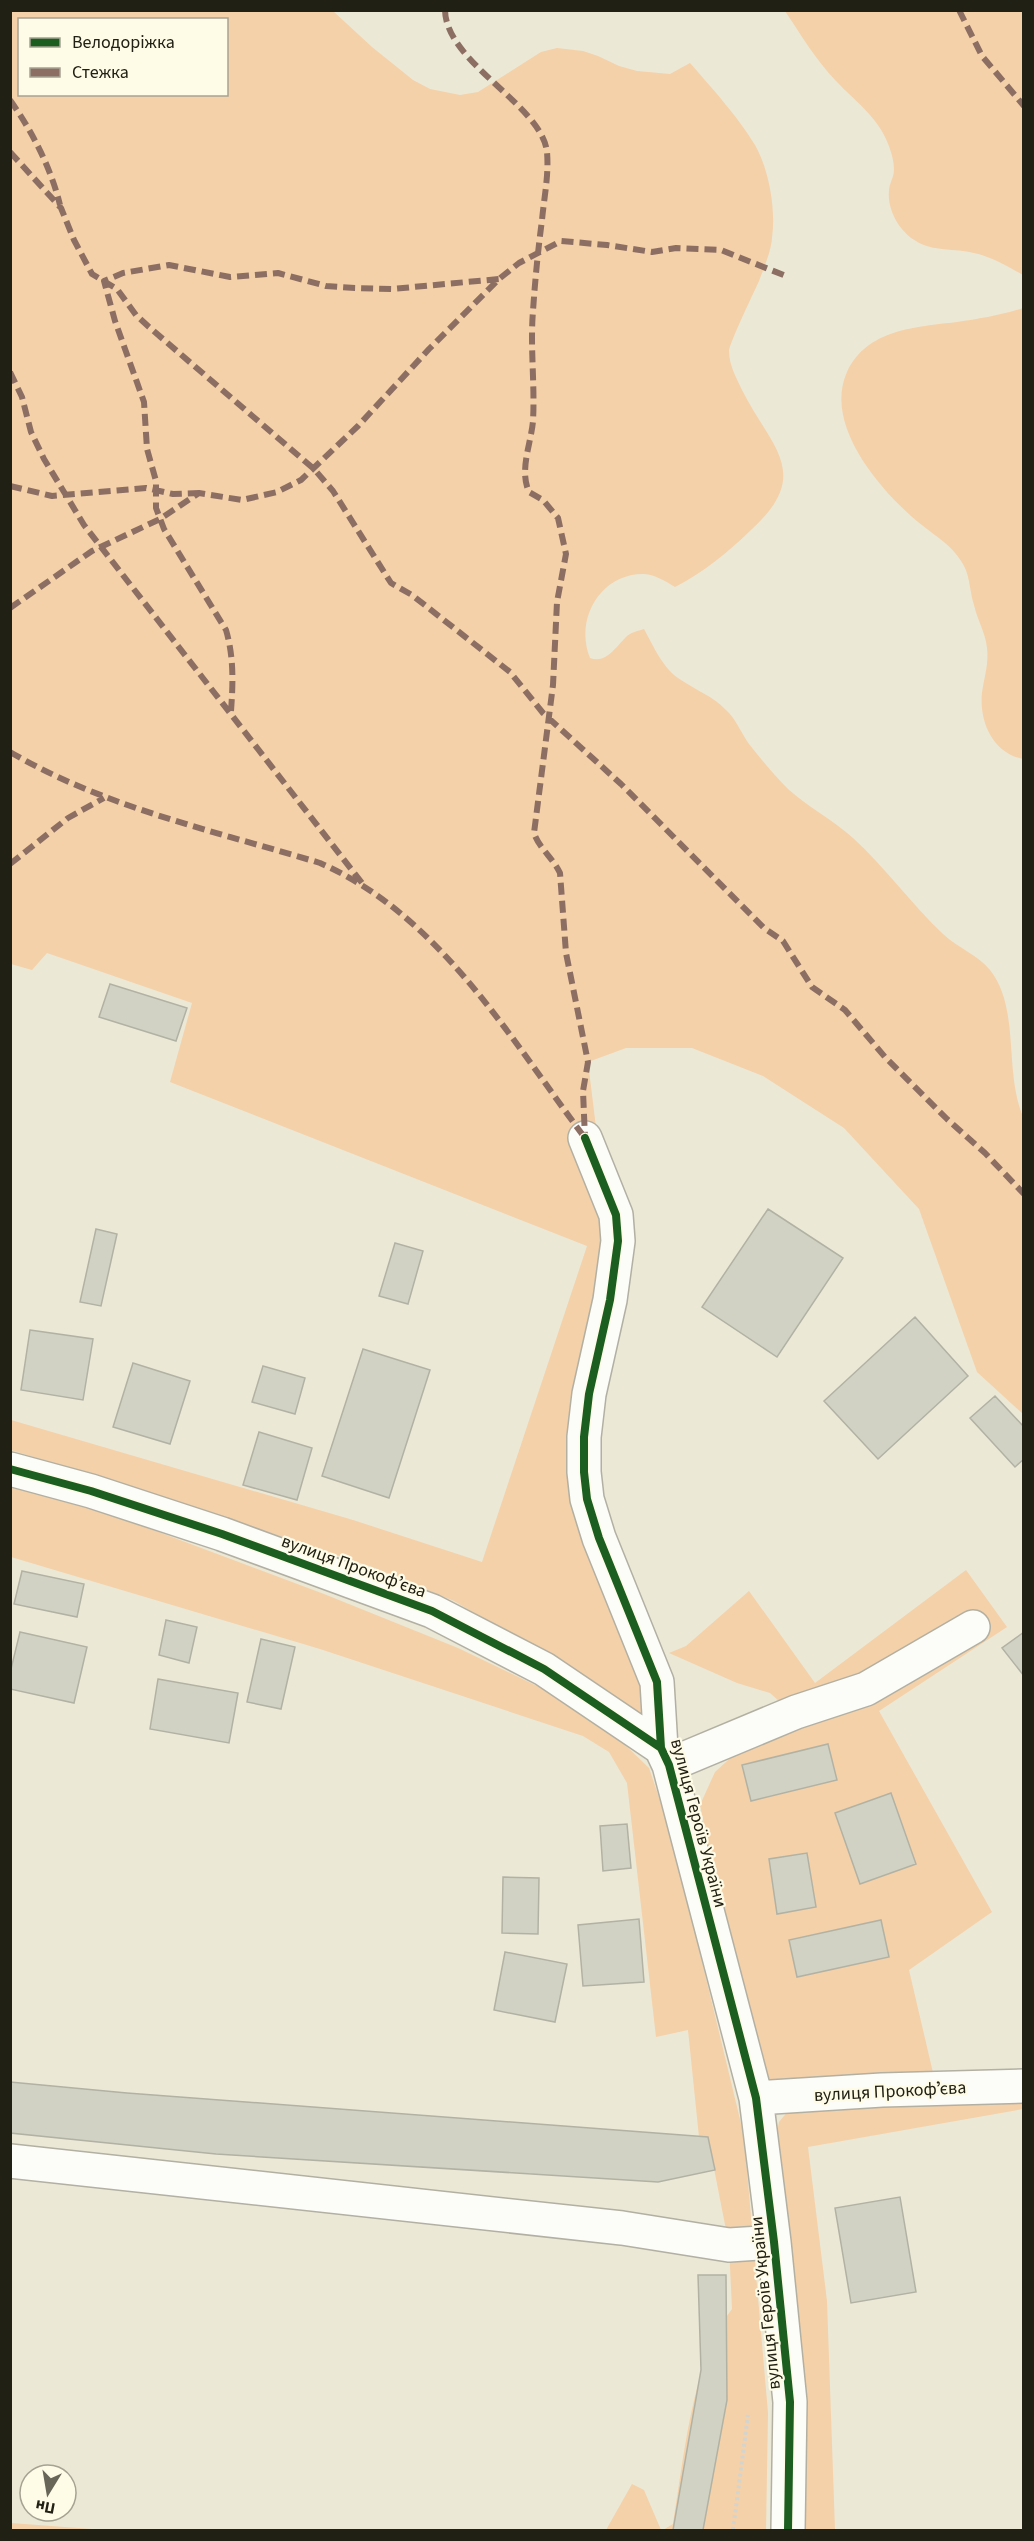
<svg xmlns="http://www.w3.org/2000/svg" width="1034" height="2541" viewBox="0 0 1034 2541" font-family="'Source Sans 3',sans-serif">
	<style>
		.green { fill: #f4d1a9; fill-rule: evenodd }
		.building { fill: #d2d2c4; stroke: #b2b2a4; stroke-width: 1.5 }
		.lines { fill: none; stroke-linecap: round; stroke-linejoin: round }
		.minor-casing { stroke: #b2b0a2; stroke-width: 36 }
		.path { stroke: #d4d4ce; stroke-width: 4; stroke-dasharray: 3 3; stroke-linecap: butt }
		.minor { stroke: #fcfcf9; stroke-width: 33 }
		.quiet { stroke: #8d6e63; stroke-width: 6; stroke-dasharray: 12 6; stroke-linecap: butt }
		.cycleway-casing { stroke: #fefbe7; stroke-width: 11 }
		.cycleway { stroke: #1b5e20; stroke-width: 8 }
		.labels { text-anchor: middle; stroke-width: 4.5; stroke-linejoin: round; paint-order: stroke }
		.street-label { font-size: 18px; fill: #212014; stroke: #fefbe7 }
	</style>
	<rect width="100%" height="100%" fill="#ebe8d6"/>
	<path class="green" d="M11,11H333L372,47L413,80L430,89L460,95L478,92L541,52L557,48L583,51L598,56L619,66L637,71L670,74L690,63C711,87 739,118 755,145C769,170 776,209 772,238C771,252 764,267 759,281C754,292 729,344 729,351C729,365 736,377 742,390C772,449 813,473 751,530C727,553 704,572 675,587C665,581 656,575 644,574C601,573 574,619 590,658C606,664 616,647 626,637C631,632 638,631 644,629C654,647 663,669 681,680C697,691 713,696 726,710C736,719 741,733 749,744C761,759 774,775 788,789C808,807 833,820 853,838C886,868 911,904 943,934C958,948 978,955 990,970C1021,1009 1003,1073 1024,1119L1023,1414L977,1372L919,1209L844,1128L763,1076L692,1048H626L588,1062L610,1242L568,1424V1464L645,1687L648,1722L580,1675L454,1601L375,1568L209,1512L11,1450V1420L353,1520L482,1562L587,1246L170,1082L192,1003L47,953L32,970L11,964ZM20,20H226V94H20Z
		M785,11H1023V275C1007,266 992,257 974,253C955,248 933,252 916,241C900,232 887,210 889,191C889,184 894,177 894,170C894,159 890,148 886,139C875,115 853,99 836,81C816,60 801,35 785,11Z
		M1023,308V759C993,753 979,722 982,693C984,678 989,664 987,648C986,634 977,619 974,605C970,593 970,577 964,566C954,546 935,536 918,522C881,491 823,425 847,372C867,329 916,327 957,322C979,319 1002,315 1023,308Z
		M10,1481L73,1500L324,1594L458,1648L591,1712L649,1768L671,1833L744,2136L768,2413L766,2530H663L673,2524C684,2460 692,2360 732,2309L729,2245L708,2138L699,2137L688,2030L656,2037L627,1783L609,1752L583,1736L320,1649L11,1557Z
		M966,1570L1007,1627L879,1711L992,1912L909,1970L934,2077L769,2087L729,1950L700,1805L715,1772L737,1752L784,1721L779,1701L770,1693L737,1683L669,1653L686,1646L749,1591L815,1683Z
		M1023,2097V2109L808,2147L827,2301L835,2530H804L806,2482L793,2279L774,2148L779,2122L794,2104Z
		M632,2484L644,2490L661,2530H606Z
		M10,2523H11L105,2530H11Z"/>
	<path class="building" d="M110,984L187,1008L176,1041L99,1017Z
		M768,1209L843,1258L777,1357L702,1307Z
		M96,1229L117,1234L101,1306L80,1302Z
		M395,1243L423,1251L408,1304L379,1296Z
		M915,1317L968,1376L878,1459L824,1401Z
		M30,1330L93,1339L83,1400L21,1390Z
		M363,1349L430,1370L389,1498L322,1476Z
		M133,1363L190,1381L170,1444L113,1427Z
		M263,1366L305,1378L295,1414L252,1402Z
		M995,1396L1024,1427V1459L1015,1467L970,1418Z
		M259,1432L312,1448L297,1500L243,1485Z
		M22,1571L84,1584L77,1617L14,1604Z
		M166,1620L197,1627L189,1663L159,1655Z
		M20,1632L87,1647L74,1703L10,1689V1673Z
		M1024,1632V1676L1002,1648Z
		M261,1639L295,1647L281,1709L247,1702Z
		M158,1679L238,1693L229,1743L150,1729Z
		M828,1744L837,1780L751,1801L742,1765Z
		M891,1793L916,1864L860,1884L835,1813Z
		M627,1824L631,1868L603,1871L600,1826Z
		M807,1853L816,1907L777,1914L769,1859Z
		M503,1877L539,1878L538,1934L502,1933Z
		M639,1919L644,1982L583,1986L578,1925Z
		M881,1920L889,1957L797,1977L789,1940Z
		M505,1952L567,1964L555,2022L494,2010Z
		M10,2082L127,2093L708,2137L715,2170L658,2182L216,2154L10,2133Z
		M900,2197L916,2292L851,2303L835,2208Z
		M698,2275H726L727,2400L703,2530H673L701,2370Z"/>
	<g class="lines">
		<g class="minor-casing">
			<path id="minor" d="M585,1138L616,1215L618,1241L610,1300L589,1394L584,1437V1472L587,1499L599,1538L657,1682L661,1748L669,1765L756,2098L774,2242L790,2402L788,2530
				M10,1469L91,1491L222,1534L432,1611L544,1669L661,1748
				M669,1765L796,1712L866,1689L973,1627
				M756,2098L882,2090L1024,2086
				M10,2161L622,2228L729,2245L774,2242"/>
		</g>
		<path class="path" d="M733,2530L748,2415"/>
		<use href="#minor" class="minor"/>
		<path class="quiet" d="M445,10C446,63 542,105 547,152C549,175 544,198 542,220C538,250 535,281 533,311C530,347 535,384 533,421C531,444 519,470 529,492L543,500L558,518L566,554L557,602L553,685L534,833C539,848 553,858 560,873L566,953L588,1062L583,1091L585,1138
			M959,10L982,56L1024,106
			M10,100C32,131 51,168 60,205
			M10,152L61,208L74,240L92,274L117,289L136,315L149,327L314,469L333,491L391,583L412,595L510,672L543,713L621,784L764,928L783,941L812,987L845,1010L885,1057L947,1119L985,1153L1024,1194
			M10,372L22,397L31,432L44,459L84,525L362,883
			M10,486L52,496L146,488L173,494L199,493
			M10,608L92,551L160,519L199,493L242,500L277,492L301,480L358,426L429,349L499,279L519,263L561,241L607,245L652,252L676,248L721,250L786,276
			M231,711C233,684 234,657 226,630L164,529L156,508V481L147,449L144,402L115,321L104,281L123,273L169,265L230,277L278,273L326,286L355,288L392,289L499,279
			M10,752C106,808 215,831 320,863C439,915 510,1038 585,1138
			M10,864L68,818L104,798"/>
		<g class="cycleway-casing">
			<path id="cycleway" d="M585,1138L616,1215L618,1241L610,1300L589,1394L584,1437V1472L587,1499L599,1538L657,1682L661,1748L669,1765L756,2098L774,2242L790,2402L788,2530
				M10,1469L91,1491L222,1534L432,1611L544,1669L661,1748"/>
		</g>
		<use href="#cycleway" class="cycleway"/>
	</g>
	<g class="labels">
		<g class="street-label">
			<text transform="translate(354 1566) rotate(20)" y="6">вулиця Прокофʼєва</text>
			<text transform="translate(699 1823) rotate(75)" y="6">вулиця Героїв України</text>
			<text transform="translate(890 2091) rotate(-3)" y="6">вулиця Прокофʼєва</text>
			<text transform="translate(765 2303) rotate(-96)" y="6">вулиця Героїв України</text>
		</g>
	</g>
	<rect width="1034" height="2541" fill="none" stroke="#212014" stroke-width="24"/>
	<rect x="18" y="18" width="210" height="78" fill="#fefbe7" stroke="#a6a393" stroke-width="1.5"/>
	<rect x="30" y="38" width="30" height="9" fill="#1b5e20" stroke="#a6a393" stroke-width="1.5"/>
	<text x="72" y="48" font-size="18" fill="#212014">Велодоріжка</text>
	<rect x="30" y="68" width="30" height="9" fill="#8d6e63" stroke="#a6a393" stroke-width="1.5"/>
	<text x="72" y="78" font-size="18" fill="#212014">Стежка</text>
	<g transform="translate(48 2493) rotate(191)"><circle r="28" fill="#fefbe7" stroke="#a6a393" stroke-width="1.5"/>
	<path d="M0-4.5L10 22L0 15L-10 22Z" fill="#686658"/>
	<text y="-9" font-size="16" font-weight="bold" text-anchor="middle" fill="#212014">Пн</text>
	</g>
</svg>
